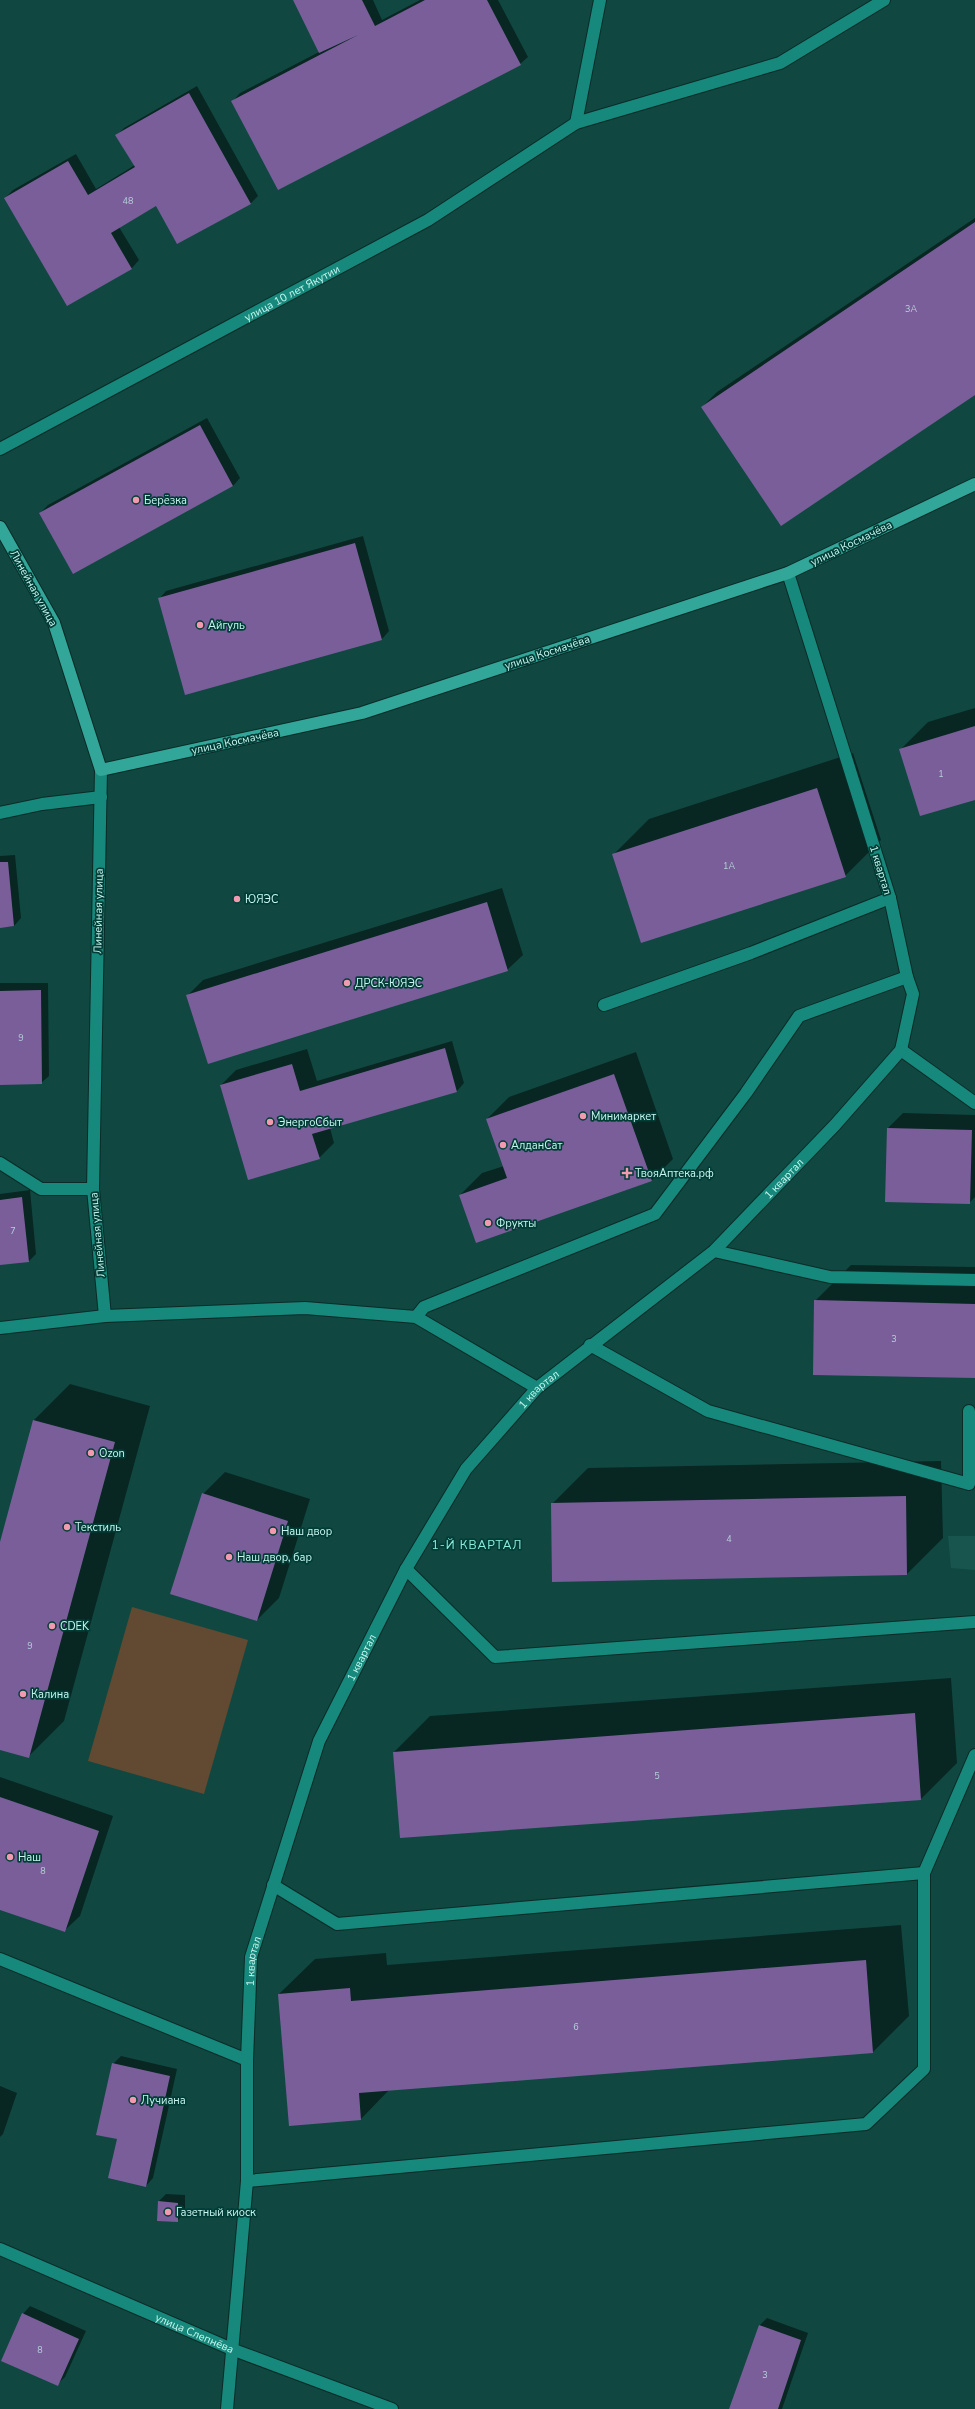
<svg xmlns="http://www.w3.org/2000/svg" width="975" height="2409" viewBox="0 0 975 2409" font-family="'Nunito Sans',sans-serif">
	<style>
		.built { fill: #17554e }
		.green { fill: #624931 }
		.shadow { fill: #0007 }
		.building { fill: #795e9a }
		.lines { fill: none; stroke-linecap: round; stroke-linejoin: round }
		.minor-casing { stroke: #0a2b27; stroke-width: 14 }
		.major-casing { stroke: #0a2b27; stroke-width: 14 }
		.minor { stroke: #17887c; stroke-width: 12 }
		.major { stroke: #32a699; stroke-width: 12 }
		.poi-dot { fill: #f29ab0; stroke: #003d37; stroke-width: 1.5 }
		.labels { text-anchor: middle; stroke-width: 3.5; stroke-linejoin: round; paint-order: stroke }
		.number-label { font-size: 9px; fill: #b5d1da }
		.street-label { font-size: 11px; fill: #c9f7ef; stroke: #003d37 }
		.poi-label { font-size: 11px; fill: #c9f7ef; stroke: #003d37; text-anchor: start }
		.neighbourhood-label { font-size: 12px; letter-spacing: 1px; fill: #8aedde; stroke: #003d37 }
	</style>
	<rect width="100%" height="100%" fill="#104841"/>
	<path class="built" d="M948,1536H975V1570L951,1568Z"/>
	<path class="green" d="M132,1607L248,1640L204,1794L88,1761Z"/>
	<path class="shadow" d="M294,0H373L382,20L420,0H498L528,57L520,64L233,101L240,93L319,52Z
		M197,86L258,196L251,203L177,243L157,205L119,227L139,260L132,268L67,305L5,198L13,190L76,154L96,189L135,165L116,136L124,128Z
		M975,218V394L702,407L717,392Z
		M207,418L240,478L233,486L40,513L48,505Z
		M363,536L389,631L382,639L159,599L166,591Z
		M975,708V799L901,749L928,722Z
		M853,753L881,840L845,876L613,855L649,819Z
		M15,855L21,918L14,926L0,927V856Z
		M502,888L523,955L507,970L188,995L203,980Z
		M0,983H48L49,1076L41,1083L0,1084Z
		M452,1041L464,1083L457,1091L330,1128L334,1143L319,1158L221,1085L236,1070L307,1049L317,1081Z
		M636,1052L673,1159L651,1181L460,1195L482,1173L504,1166L487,1119L509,1097Z
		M903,1113L975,1115V1197L969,1203L888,1128Z
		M30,1190L36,1254L29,1261L0,1264V1194Z
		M851,1265L975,1267V1377L815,1301Z
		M70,1384L150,1406L64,1721L28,1757L0,1749V1546L34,1420Z
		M941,1461L943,1538L907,1574L552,1504L588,1468Z
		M225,1472L310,1499L279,1598L257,1620L203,1494Z
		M951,1678L957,1763L921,1799L401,1837L394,1752L430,1716Z
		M0,1777L113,1816L80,1916L64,1931L0,1909Z
		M901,1925L909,2016L873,2052L390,2089L361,2119L279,1994L315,1959L386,1953L387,1965Z
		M121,2056L177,2069L153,2178L146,2186L118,2138L113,2064Z
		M0,2086L17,2093L3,2134L0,2137Z
		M166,2194L185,2195V2213L177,2221L159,2201Z
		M30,2306L86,2331L65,2377L57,2385L23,2314Z
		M767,2318L808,2333L782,2409H730L760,2325Z"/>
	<path class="building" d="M293,0H362L375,26L425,0H487L521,65L278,190L231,101L358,35L319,53Z
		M189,93L251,204L177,244L156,206L111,233L132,269L67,306L4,198L68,161L88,195L135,167L115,135Z
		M975,222V395L781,526L701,407Z
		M200,425L233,486L73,574L39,513Z
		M355,543L382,640L185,695L158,598Z
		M975,726V800L920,816L899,749Z
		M817,788L846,877L641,943L612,854Z
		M0,862H8L14,926L0,928Z
		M487,902L508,971L208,1064L186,995Z
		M41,990L42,1084L0,1085V991Z
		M445,1048L457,1092L312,1134L320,1159L248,1180L220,1085L292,1064L300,1091Z
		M614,1074L652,1181L476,1243L459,1195L507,1178L486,1119Z
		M887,1128L972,1130L970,1204L885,1202Z
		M22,1197L29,1262L0,1265V1200Z
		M814,1300L975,1304V1378L813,1375Z
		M33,1420L115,1442L29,1758L0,1750V1542Z
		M202,1493L288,1521L257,1621L170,1594Z
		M906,1496L907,1575L552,1582L551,1503Z
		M915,1713L921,1800L400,1838L393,1752Z
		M0,1797L99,1831L65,1932L0,1910Z
		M866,1960L873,2053L359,2093L361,2120L289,2126L278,1994L350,1988L351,2001Z
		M112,2063L170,2076L146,2187L108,2178L117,2139L96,2135Z
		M158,2201L178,2203V2222L157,2221Z
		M22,2313L79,2339L58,2386L1,2361Z
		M759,2325L801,2340L778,2409H729Z"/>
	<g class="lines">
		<g class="minor-casing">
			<g id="minor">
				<path d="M576,123L600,0"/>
				<path id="s1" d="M0,449L428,220L576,123L780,63L884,0"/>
				<path d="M101,770L93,1189L105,1316"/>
				<path d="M0,813L42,804L101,797"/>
				<path d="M604,1005L751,953L890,898"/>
				<path d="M901,1050L975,1103"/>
				<path d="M0,1163L41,1189H93"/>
				<path d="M714,1251L830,1277L975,1280"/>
				<path d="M416,1317L424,1307L655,1214L746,1093L799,1016L907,977"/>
				<path d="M0,1328L105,1316L305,1308L416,1317L537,1388"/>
				<path d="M590,1345L708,1411L969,1484V1411"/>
				<path d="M406,1569L495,1657L975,1622"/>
				<path d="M273,1885L337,1924L924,1873"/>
				<path d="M0,1959L247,2060"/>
				<path d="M247,2181L866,2124L924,2069V1873L975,1755"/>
				<path id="s2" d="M0,2249L234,2350L392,2409"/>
				<path id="s3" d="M227,2409L247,2181V2060L251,1957L319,1741L406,1569L466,1469L537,1388L714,1251L835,1125L901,1050L913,994L907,977L890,898L788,573"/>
			</g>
		</g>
		<g class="major-casing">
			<path id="major" d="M0,527L54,623L101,770L362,713L788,573L975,484"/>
		</g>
		<use href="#minor" class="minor"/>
		<use href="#major" class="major"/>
	</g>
	<g class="poi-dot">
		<circle cx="136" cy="500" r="4"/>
		<circle cx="200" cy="625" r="4"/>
		<circle cx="237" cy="899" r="4"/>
		<circle cx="347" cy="983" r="4"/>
		<circle cx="583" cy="1116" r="4"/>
		<circle cx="270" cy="1122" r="4"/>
		<circle cx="503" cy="1145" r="4"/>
		<path d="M625 1167h4v4h4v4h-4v4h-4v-4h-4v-4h4z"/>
		<circle cx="488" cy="1223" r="4"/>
		<circle cx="91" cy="1453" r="4"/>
		<circle cx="67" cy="1527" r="4"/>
		<circle cx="273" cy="1531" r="4"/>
		<circle cx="229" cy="1557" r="4"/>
		<circle cx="52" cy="1626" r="4"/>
		<circle cx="23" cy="1694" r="4"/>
		<circle cx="10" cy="1857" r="4"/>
		<circle cx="133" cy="2100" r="4"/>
		<circle cx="168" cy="2212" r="4"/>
	</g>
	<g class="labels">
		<g class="number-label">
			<text x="128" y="204">48</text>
			<text x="911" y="312">3А</text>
			<text x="941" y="777">1</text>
			<text x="729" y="869">1А</text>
			<text x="21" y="1041">9</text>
			<text x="13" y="1234">7</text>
			<text x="894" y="1342">3</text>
			<text x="729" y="1542">4</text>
			<text x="30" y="1649">9</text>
			<text x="657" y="1779">5</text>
			<text x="43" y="1874">8</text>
			<text x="576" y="2030">6</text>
			<text x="40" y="2353">8</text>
			<text x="765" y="2378">3</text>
		</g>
		<g class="street-label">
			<text dy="4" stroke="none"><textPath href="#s1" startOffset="331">улица 10 лет Якутии</textPath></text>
			<text transform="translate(851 543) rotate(-26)" y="4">улица Космачёва</text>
			<text transform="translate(34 588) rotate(61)" y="4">Линейная улица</text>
			<text transform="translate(547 652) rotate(-18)" y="4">улица Космачёва</text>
			<text transform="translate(235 741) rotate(-12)" y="4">улица Космачёва</text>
			<text transform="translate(881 870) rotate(73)" y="4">1 квартал</text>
			<text transform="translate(98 911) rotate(-89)" y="4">Линейная улица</text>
			<text dy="4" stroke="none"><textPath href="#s3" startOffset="1421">1 квартал</textPath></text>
			<text transform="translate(97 1235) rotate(-95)" y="4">Линейная улица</text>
			<text dy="4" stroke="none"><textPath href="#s3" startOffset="1097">1 квартал</textPath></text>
			<text dy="4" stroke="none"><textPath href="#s3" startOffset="773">1 квартал</textPath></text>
			<text dy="4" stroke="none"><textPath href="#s3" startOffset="449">1 квартал</textPath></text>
			<text dy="4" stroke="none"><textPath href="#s2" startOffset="212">улица Слепнёва</textPath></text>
		</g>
		<g class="poi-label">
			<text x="144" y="504">Берёзка</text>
			<text x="208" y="629">Айгуль</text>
			<text x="245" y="903">ЮЯЭС</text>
			<text x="355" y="987">ДРСК-ЮЯЭС</text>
			<text x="591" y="1120">Минимаркет</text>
			<text x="278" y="1126">ЭнергоСбыт</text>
			<text x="511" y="1149">АлданСат</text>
			<text x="635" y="1177">ТвояАптека.рф</text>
			<text x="496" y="1227">Фрукты</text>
			<text x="99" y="1457">Ozon</text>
			<text x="75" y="1531">Текстиль</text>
			<text x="281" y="1535">Наш двор</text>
			<text x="237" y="1561">Наш двор, бар</text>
			<text x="60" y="1630">CDEK</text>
			<text x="31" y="1698">Калина</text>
			<text x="18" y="1861">Наш</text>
			<text x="141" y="2104">Лучиана</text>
			<text x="176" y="2216">Газетный киоск</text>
		</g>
		<g class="neighbourhood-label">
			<text x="477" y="1549">1-Й КВАРТАЛ</text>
		</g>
	</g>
</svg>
